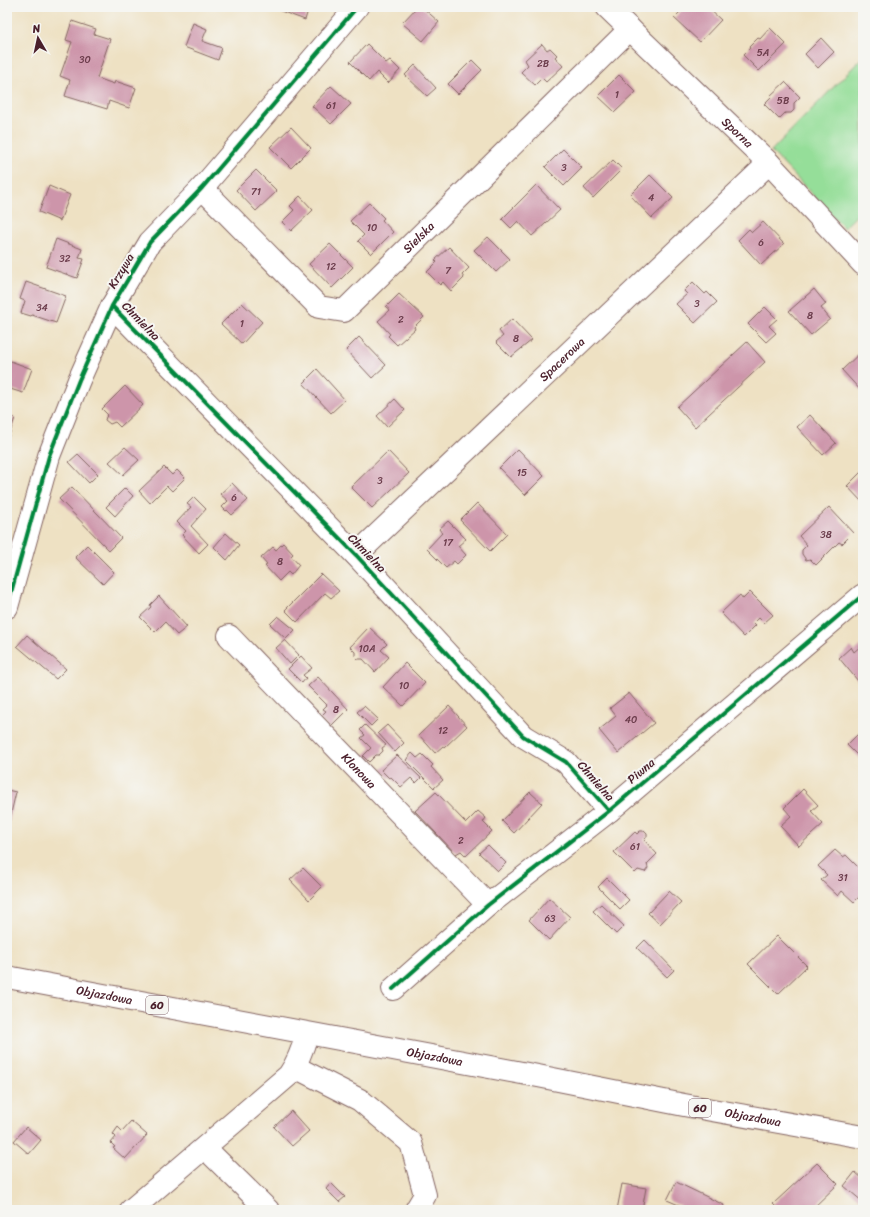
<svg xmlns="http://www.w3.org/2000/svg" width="870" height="1217" viewBox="0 0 870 1217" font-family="Sriracha,sans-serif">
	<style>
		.green { fill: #95de99; stroke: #707e62 }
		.building { fill: #cd95aa }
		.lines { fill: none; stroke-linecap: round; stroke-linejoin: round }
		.minor-casing { stroke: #836360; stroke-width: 24 }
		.major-casing { stroke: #836360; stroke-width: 24 }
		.minor { stroke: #fff; stroke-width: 22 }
		.major { stroke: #fff; stroke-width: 22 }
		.cycleway-casing { stroke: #f6f6f2; stroke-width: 6 }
		.cycleway { stroke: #00873e; stroke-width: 4 }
		.labels { text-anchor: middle; stroke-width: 4; stroke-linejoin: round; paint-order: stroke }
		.number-label { font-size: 10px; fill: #6b3c4b }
		.shield { fill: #f6f6f2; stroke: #7e6067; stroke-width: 1 }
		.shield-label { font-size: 11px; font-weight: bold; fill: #4a1f2b }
		.street-label { font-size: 12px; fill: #4a1f2b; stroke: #f6f6f2 }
	</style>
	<rect width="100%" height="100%" fill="#f6f6f2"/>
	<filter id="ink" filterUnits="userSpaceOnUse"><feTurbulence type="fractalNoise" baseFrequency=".025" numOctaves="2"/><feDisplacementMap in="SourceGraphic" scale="8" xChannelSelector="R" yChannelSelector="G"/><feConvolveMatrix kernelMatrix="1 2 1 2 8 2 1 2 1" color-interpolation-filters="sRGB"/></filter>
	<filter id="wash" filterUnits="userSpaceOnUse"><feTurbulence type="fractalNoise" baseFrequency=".012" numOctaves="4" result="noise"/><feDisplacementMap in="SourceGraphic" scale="16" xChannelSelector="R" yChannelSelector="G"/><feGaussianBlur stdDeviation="0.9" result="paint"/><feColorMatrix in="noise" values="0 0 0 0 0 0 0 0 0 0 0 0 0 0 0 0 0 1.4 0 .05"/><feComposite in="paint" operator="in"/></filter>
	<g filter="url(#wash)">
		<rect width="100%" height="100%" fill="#eee1c3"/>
		<path class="green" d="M863,57V209L844,228L771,151Z"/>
		<g id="blocks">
			<path class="building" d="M279,7H309L305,20L278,10Z
				M417,7H422L439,22L423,41L402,23Z
				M685,7H707L721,20L700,42L674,18Z
				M72,21L96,29L94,34L110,39L97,78L114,84L115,81L136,88L129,108L109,101L107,109L65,96L70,80L60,76L72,42L66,40Z
				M193,23L207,29L202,41L222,48L218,60L184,47Z
				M770,28L786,44L759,71L743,55L750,48L749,47L758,38L760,39Z
				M821,38L834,52L818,68L805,54Z
				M367,44L386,63L390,60L400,70L388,83L377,72L369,81L350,62Z
				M542,44L547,50L550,48L557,55L555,57L563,66L546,82L542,78L535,85L521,72L528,65L525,60Z
				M472,60L482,70L458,94L448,84Z
				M415,65L436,88L427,96L405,75Z
				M619,75L636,92L615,112L598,96Z
				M785,82L800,97L794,103V110L791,113H785L779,119L764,104L771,97L770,96Z
				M331,86L351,104L331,124L312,106Z
				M291,127L311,148L291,168L270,147Z
				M563,149L582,168L564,186L545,167Z
				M613,160L622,169L593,198L584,188Z
				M256,170L277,191L256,211L236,190Z
				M650,175L673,198L652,218L630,195Z
				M536,185L560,210L532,236L518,221L511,228L502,219Z
				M49,186L70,195L60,221L39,212Z
				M300,196L313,210L291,231L282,222L294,210L290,206Z
				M369,203L384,218L382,220L393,232L371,254L358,241L364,235L350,221Z
				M763,222L784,244L761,265L738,240L749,229L752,232Z
				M488,237L510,259L496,272L474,250Z
				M56,239L82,249L79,258L84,259L77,278L46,267Z
				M330,244L353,267L332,288L309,264Z
				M449,247L469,268L462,275L464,278L451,291L443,282L440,285L427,272L437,262L435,260Z
				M26,282L66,296L56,323L32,315L31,316L21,313L25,301L20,299Z
				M693,282L705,294L707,292L717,302L695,323L676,304L687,294L684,291Z
				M814,289L826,304L821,308L830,319L811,335L789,311Z
				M399,294L424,317L414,327L415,329L397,345L388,336L390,334L378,321L390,310L386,307Z
				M242,303L262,322L242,344L221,324Z
				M765,307L777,319L769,326L776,333L766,342L748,324Z
				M512,319L532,340L511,357L496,342L503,336L499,331Z
				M359,337L386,365L372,378L346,350Z
				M747,342L765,362L695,427L677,407Z
				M863,350V391L862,392L842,370Z
				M8,360L32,369L23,393L7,388Z
				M317,369L345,400L331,413L303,383Z
				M125,386L143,405L120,427L115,422L110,424L105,420L106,417L108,415L102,409Z
				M395,399L405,410L387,427L377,416Z
				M7,415L15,418L7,441Z
				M810,415L836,443L823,455L797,427Z
				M125,447L139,460L123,475L109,462Z
				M518,449L544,476L525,495L499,468Z
				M388,451L409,473L372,508L351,487Z
				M78,454L98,474L89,483L69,462Z
				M164,467L172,475L177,470L185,478L172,491L167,486L150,503L139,491Z
				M863,470V503L847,486Z
				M232,483L248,500L232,515L227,510L226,511L222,507L228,501L220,494Z
				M72,487L121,538L109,550L59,499Z
				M125,488L133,496L115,516L106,507Z
				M194,497L206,509L191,526L208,544L199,553L182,535L186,531L177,522L191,507L187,504Z
				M477,503L507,534L490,551L460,520Z
				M829,507L853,533L842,544L839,542L816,565L810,559L806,560L802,554V550L807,545L799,536Z
				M448,521L466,539L458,546L466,555L457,564L454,561L446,568L427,549L442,533L439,529Z
				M226,533L239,545L227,560L214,547Z
				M283,543L293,554L291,556L299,565L291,575L288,572L279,581L265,566L267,565L261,558L273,547L276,550Z
				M87,545L114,572L103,584L75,557Z
				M321,574L339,591L331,598L325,593L297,622L285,610Z
				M750,592L773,615L764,623L759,618L754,623L756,625L744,637L721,613L740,595L743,599Z
				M159,596L187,627L177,635L165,622L155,632L140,617L151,607L150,605Z
				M278,616L295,630L286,639L270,624Z
				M369,627L387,644L381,650L389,657L375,672L363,659H358L355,656V652L350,647Z
				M27,635L66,669L56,679L17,646Z
				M285,640L299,655L290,664L276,648Z
				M863,644V687L839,658L851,647L854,652Z
				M301,656L312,668L303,675L306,678L302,683L288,669Z
				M405,663L425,683L403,706L383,687Z
				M318,677L348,709L329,728L319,718L326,711L323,709L327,705L308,686Z
				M629,693L654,723L618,753L599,730L616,716L610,708Z
				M364,706L378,719L371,726L357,712Z
				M449,706L467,726L444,748L443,746L435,753L419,735Z
				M365,725L386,745L382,748L383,751L379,755H376L369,762L363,756L371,748L361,738L365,735L360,730Z
				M387,725L404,743L395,752L378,733Z
				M863,729V759L862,760L847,745Z
				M412,753L417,758L422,754L433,765L431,767L443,780L434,788L406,760Z
				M397,755L421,778L416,783L411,778L401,787L391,777L389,778L381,770Z
				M803,789L818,805L811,811L823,824L799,846L780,826L791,816L784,808Z
				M7,790L16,792L9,822H7Z
				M436,792L466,823L478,811L486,818L483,822L492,831L466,856L461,851L456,854L415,811Z
				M530,792L542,803L514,833L502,821Z
				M640,831H644L647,834V837L644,840L657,854L647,864L648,868L645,872L638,870L635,873L614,852L635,832L637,834Z
				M488,845L506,863L498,871L479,853Z
				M835,850L843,857L846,855L861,870L863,868V893L854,902L842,891L838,896L821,880L827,875L818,866Z
				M303,868L322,887L309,900L290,880Z
				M607,878L629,900L620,909L598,887Z
				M669,891L681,902L660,924L648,913Z
				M549,898L570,917L549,940L529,920Z
				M601,904L624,926L616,934L593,911Z
				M777,936L807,966L778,994L748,964Z
				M645,940L674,970L667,977L637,948Z
				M291,1111L309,1131L292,1146L274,1127Z
				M131,1121L147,1135L125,1159L113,1148L115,1147L111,1143L116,1137L113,1134L118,1127L122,1131Z
				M26,1127L41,1140L29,1154L14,1141Z
				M817,1163L838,1184L811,1210H779L773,1204Z
				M855,1172L863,1179V1202L844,1186Z
				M676,1182L724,1205L722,1210H679L681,1206L667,1200Z
				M331,1183L345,1197L339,1202L326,1189Z
				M622,1184L646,1188L642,1210H617Z"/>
		</g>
	</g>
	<g filter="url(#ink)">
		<use href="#blocks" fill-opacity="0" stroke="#836360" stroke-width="1"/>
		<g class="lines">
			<g class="minor-casing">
				<g id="minor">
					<path id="s1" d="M607,7L769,163L863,264"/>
					<path id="s2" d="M202,188L319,307L344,311L630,29"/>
					<path d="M112,306L356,555L523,736L566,762L609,811"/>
					<path id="s3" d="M356,555L769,163"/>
					<path d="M7,607L49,456L79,380L112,306L150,242L202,188L357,7"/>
					<path id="s4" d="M229,636L488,905"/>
					<path d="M393,989L488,905L609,811L863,595"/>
					<path d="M295,1067L360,1100L411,1143L425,1195L416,1210"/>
					<path d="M205,1148L268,1210"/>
					<path d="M131,1210L289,1075C298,1062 303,1048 307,1034"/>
				</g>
			</g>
			<g class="major-casing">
				<g id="major">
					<path id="s5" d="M7,977L538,1076L684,1105L863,1137"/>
				</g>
			</g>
			<use href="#minor" class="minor"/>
			<use href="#major" class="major"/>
			<g class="cycleway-casing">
				<path id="cycleway" d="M112,306L356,555L523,736L566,762L609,811
					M7,607L49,456L79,380L112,306L150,242L202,188L357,7
					M393,989L488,905L609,811L863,595"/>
			</g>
			<use href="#cycleway" class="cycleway"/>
		</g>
	</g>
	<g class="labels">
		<g class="number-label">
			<text x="763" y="56">5A</text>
			<text x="85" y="63">30</text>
			<text x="543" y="67">2B</text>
			<text x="617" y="98">1</text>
			<text x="783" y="104">5B</text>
			<text x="331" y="109">61</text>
			<text x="564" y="171">3</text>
			<text x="256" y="195">71</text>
			<text x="651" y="201">4</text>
			<text x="372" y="231">10</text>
			<text x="761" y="246">6</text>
			<text x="65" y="262">32</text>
			<text x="331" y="270">12</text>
			<text x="448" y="274">7</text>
			<text x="697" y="307">3</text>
			<text x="42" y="311">34</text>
			<text x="810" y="319">8</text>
			<text x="401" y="323">2</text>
			<text x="242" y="327">1</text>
			<text x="516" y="342">8</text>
			<text x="522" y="476">15</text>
			<text x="380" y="484">3</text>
			<text x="234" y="501">6</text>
			<text x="826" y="538">38</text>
			<text x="448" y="546">17</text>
			<text x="280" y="565">8</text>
			<text x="367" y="652">10A</text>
			<text x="404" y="689">10</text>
			<text x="336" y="713">8</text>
			<text x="631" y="723">40</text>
			<text x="443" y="734">12</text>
			<text x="461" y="844">2</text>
			<text x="635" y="850">61</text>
			<text x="843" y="881">31</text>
			<text x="550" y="922">63</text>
		</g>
		<g class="shield">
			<rect x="146" y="996" width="22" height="18" rx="3"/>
			<rect x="689" y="1099" width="22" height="18" rx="3"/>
		</g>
		<g class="shield-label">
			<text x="157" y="1009">60</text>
			<text x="700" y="1112">60</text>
		</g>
		<g class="street-label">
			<text dy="4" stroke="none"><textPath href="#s1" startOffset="181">Sporna</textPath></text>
			<text dy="4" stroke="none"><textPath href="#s2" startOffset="297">Sielska</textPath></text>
			<text transform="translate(121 271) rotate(-59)" y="4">Krzywa</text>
			<text transform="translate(141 321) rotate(46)" y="4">Chmielna</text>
			<text dy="4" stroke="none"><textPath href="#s3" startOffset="284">Spacerowa</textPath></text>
			<text transform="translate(367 553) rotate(46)" y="4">Chmielna</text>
			<text dy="4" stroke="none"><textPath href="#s4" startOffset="187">Klonowa</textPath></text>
			<text transform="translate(641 771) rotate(-40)" y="4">Piwna</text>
			<text transform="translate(596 781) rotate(49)" y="4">Chmielna</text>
			<text dy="4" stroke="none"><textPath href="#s5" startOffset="99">Objazdowa</textPath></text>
			<text dy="4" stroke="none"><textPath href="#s5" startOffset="435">Objazdowa</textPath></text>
			<text dy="4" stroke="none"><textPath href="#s5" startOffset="759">Objazdowa</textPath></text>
		</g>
	</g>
	<rect width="870" height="1217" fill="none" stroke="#f6f6f2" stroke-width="24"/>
	<g transform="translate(38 38) rotate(351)" stroke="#f6f6f2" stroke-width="3" paint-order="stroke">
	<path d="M0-3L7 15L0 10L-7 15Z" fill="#4a1f2b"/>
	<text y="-6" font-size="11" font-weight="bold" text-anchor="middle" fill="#4a1f2b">N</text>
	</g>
</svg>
